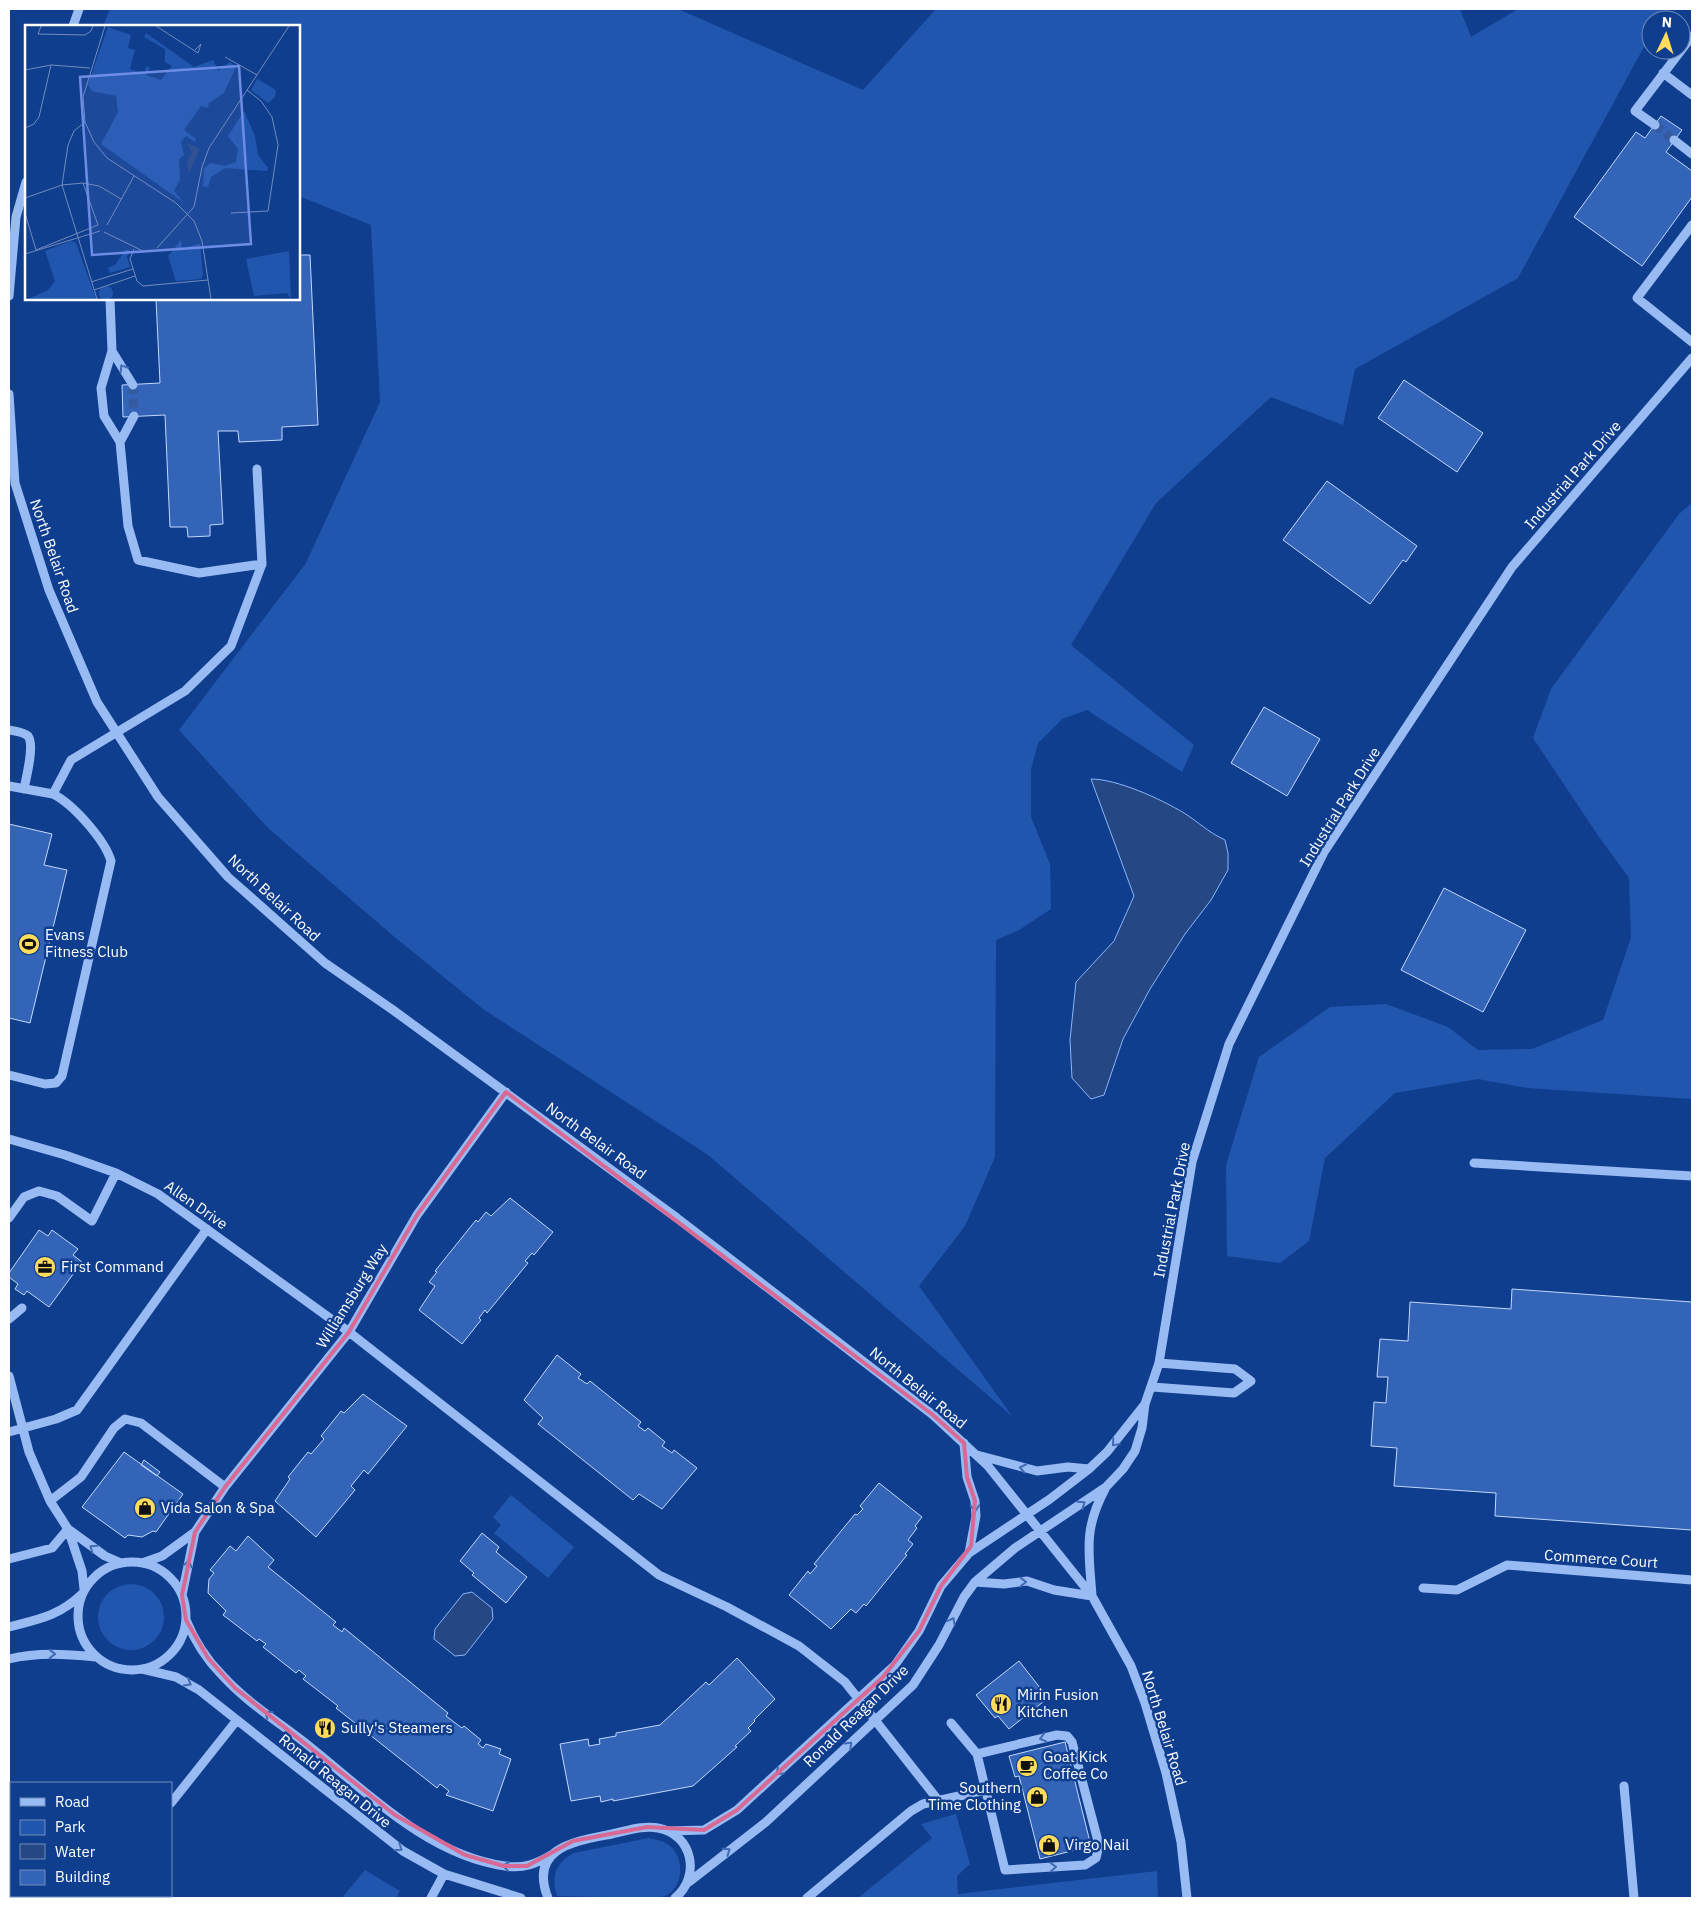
<svg xmlns="http://www.w3.org/2000/svg" width="1701" height="1907" viewBox="0 0 1701 1907" font-family="'IBM Plex Sans',sans-serif">
	<style>
		.green { fill: #2156af }
		.water { fill: #254885; stroke: #8bb5f7 }
		.building { fill: #3464b7; stroke: #c1d8fd }
		.lines { fill: none; stroke-linecap: round; stroke-linejoin: round }
		.minor-tunnel { stroke: #345ba0; stroke-width: 9; stroke-dasharray: 9 4.5; stroke-linecap: butt }
		.minor { stroke: #99bbf3; stroke-width: 9 }
		.oneway { stroke: #406ab2 }
		.marked { fill: none; stroke: #d76994; stroke-width: 4; stroke-linejoin: round }
		.labels { text-anchor: middle; stroke-width: 5; stroke-linejoin: round; paint-order: stroke }
		.street-label { font-size: 15px; fill: #fff; stroke: #103e8f }
		.poi-label { font-size: 15px; fill: #fff; stroke: #103e8f; text-anchor: start }
		.inset-road { fill: none; stroke: #708bbc; stroke-width: 1 }
		.view { fill: #6c8ce6; fill-opacity: 0.15; stroke: #6c8ce6; stroke-width: 2.5 }
		.inset-edge { fill: none; stroke: #fff; stroke-width: 2.5 }
	</style>
	<rect width="100%" height="100%" fill="#103e8f"/>
	<path class="green" d="M110,9H678L863,90L936,9H1460L1471,37L1518,9H1665L1659,20H1651V34L1518,278L1355,369L1343,425L1271,397L1156,503L1071,645L1194,745L1182,772L1087,710L1062,719L1038,743L1031,769V817L1050,864L1051,909L1019,930L996,940L995,1157L965,1226L919,1286L1012,1416L708,1155L483,1009L391,934L268,828L179,730L306,563L380,402L371,225L299,196V26H103Z
		M1692,503V1099L1528,1088L1478,1079L1395,1093L1325,1158L1309,1241L1280,1263L1227,1256L1226,1165L1259,1057L1330,1007L1386,1004L1448,1027L1478,1050L1532,1049L1603,1020L1631,938L1629,878L1597,834L1533,738L1551,689L1679,514Z
		M511,1495L574,1547L548,1578L494,1533L501,1525L493,1517Z
		M98 1617a33 33 0 1 1 66 0a33 33 0 1 1-66 0Z
		M956,1814L970,1864L957,1876L958,1894L1157,1871L1158,1898H858L932,1838L921,1824Z
		M649,1838C657,1840 665,1841 671,1847C684,1859 684,1885 667,1895C663,1897 656,1897 652,1898L557,1896C551,1877 555,1863 574,1853Z
		M365,1870L400,1891L396,1898H342Z"/>
	<path class="water" d="M1091,779C1117,779 1161,799 1184,813C1200,823 1206,831 1225,840L1228,853V870L1211,900L1185,934L1150,989L1123,1039L1104,1095L1091,1099L1072,1078L1070,1040L1076,982L1114,941L1134,896Z
		M472,1592L492,1608L493,1619L465,1655L455,1656L434,1639L435,1629L463,1594Z"/>
	<path class="building" d="M1661,116L1682,130L1666,152L1692,171V197L1642,266L1574,217L1636,132L1645,138Z
		M299,255H310L318,425L282,427V440L239,442L238,431H218L223,524L210,525V536L188,537L187,527H170L165,415L123,417L122,385L160,383L156,299H299Z
		M1404,380L1483,433L1457,472L1378,418Z
		M1327,481L1417,546L1406,562L1403,560L1370,604L1283,540Z
		M1264,707L1320,739L1287,796L1231,763Z
		M9,824L52,834L44,865L67,870L30,1023L9,1018Z
		M1444,888L1526,930L1483,1012L1401,970Z
		M510,1198L553,1232L534,1255L532,1253L525,1261L528,1263L487,1313L485,1310L479,1318L481,1320L462,1344L419,1310L435,1286L429,1282L437,1272L435,1271L476,1220L478,1222L486,1212L491,1216Z
		M39,1230L48,1236L52,1230L78,1249L73,1255L82,1262L49,1307L27,1291L24,1295L15,1289L18,1284L9,1277V1273Z
		M1512,1289L1692,1302V1530L1495,1516L1496,1493L1394,1486L1397,1448L1371,1446L1374,1402L1386,1403L1388,1377H1377L1380,1339L1408,1341L1410,1302L1511,1309Z
		M557,1355L581,1374L578,1378L587,1384L590,1381L641,1422L638,1426L645,1431L648,1428L665,1442L662,1446L672,1453L674,1450L697,1468L662,1509L639,1494L633,1500L538,1424L543,1418L524,1400Z
		M363,1394L407,1426L368,1474L364,1470L351,1486L355,1490L316,1537L275,1501L290,1479L288,1477L308,1452L311,1454L324,1439L321,1436L341,1411L344,1413Z
		M124,1452L183,1494L156,1532L153,1531L142,1537L128,1535L125,1538L82,1507Z
		M144,1460L160,1472L157,1476L141,1465Z
		M879,1483L922,1517L915,1526L917,1528L908,1540L913,1544L905,1554L907,1555L866,1606L864,1604L856,1613L851,1609L831,1629L789,1595L808,1571L810,1574L817,1566L814,1564L855,1514L857,1515L863,1509L860,1506Z
		M482,1533L499,1547L496,1552L527,1577L506,1603L472,1575L474,1573L460,1561Z
		M248,1536L274,1560L268,1567L336,1622L333,1625L342,1632L344,1628L448,1713L446,1716L462,1728L464,1726L481,1740L478,1744L483,1748L486,1744L501,1749L499,1754L511,1759L493,1811L446,1795L449,1791L440,1784L437,1788L336,1708L338,1706L303,1679L306,1676L299,1670L296,1673L263,1647L266,1644L259,1639L257,1641L223,1615L226,1611L208,1593L209,1579L214,1573L210,1570L230,1546L236,1551Z
		M737,1658L775,1699L754,1720L755,1721L748,1728L751,1731L735,1746L737,1747L693,1786L613,1801V1799L601,1802L600,1796L571,1801L560,1744L588,1739L589,1746L600,1744L599,1739L616,1736V1733L660,1725L706,1682L709,1685Z
		M1019,1661L1048,1698L1009,1729L998,1716L995,1718L976,1695Z
		M1065,1742L1091,1846L1040,1859L1019,1776L1015,1777L1009,1756Z"/>
	<g class="lines">
		<path class="minor-tunnel" d="M1655,125L1674,140
			M133,385L134,416"/>
		<path class="minor" d="M73,26L79,9
			M1663,73L1692,95
			M1655,125L1635,111L1692,36
			M1674,140L1692,154
			M1692,225L1637,298L1692,342
			M9,296L16,217L26,182
			M110,299L112,351L101,388L104,416L120,442L128,526L138,560L199,573L262,564L257,469
			M112,351L133,385
			M9,394L15,483L49,590L97,702L158,797L228,877L325,963L393,1010L677,1218L933,1415L988,1466L1092,1596L1131,1666L1145,1703L1166,1773L1181,1842L1187,1898
			M120,442L134,416
			M9,730C15,731 24,732 28,736C35,745 26,778 24,789
			M9,786L53,794
			M9,1075L45,1084L56,1083L62,1076L111,861C105,840 73,804 53,794L71,760L185,691L231,646L262,564
			M9,1139L65,1155L116,1173L158,1194L349,1332L659,1575L727,1607L799,1646L845,1682L938,1800
			M1474,1163L1692,1176
			M9,1218L24,1197L39,1191L57,1196L92,1221L116,1173
			M9,1319L22,1308
			M9,1376L29,1452L50,1501L68,1529L82,1571L84,1589
			M1152,1387L1234,1393L1251,1381L1235,1369L1159,1363
			M9,1432L56,1419L77,1410L207,1229
			M964,1443L967,1477L975,1501L976,1516L969,1553
			M977,1455L1037,1471L1068,1467L1089,1469
			M50,1501L81,1477L114,1428L125,1419L141,1423L225,1487
			M68,1529L105,1556L121,1563
			M9,1559L52,1548L68,1529
			M78 1616a54 54 0 1 1 108 0a54 54 0 1 1-108 0Z
			M142,1563L162,1556L195,1532L225,1487L349,1332L417,1215L506,1092
			M975,1582L1004,1584L1027,1581L1054,1590L1092,1596C1089,1552 1083,1530 1105,1489
			M1423,1588L1457,1590L1507,1565L1692,1580
			M182,1595L195,1532
			M186,1620C194,1639 206,1659 221,1674C246,1702 280,1723 309,1746C368,1793 428,1855 505,1866C523,1869 536,1864 551,1855
			M9,1627C39,1619 59,1616 82,1594
			M9,1659C38,1652 66,1654 96,1657
			M142,1669L176,1677L199,1690L403,1851L444,1874L521,1898
			M951,1723L977,1754L1005,1870L1085,1865L1096,1858L1099,1845L1072,1742L1067,1736L1057,1735L977,1754
			M1624,1786L1634,1898
			M171,1803L237,1720
			M668,1831L704,1830L737,1810L895,1665L919,1631L941,1586L969,1553L1050,1499L1089,1469L1107,1452L1145,1404L1159,1363L1192,1162L1229,1044L1324,852L1512,567L1692,358
			M689,1882L766,1822L913,1685L939,1645L964,1597L975,1582L1015,1548L1106,1487L1123,1469L1135,1451L1142,1428L1145,1404
			M94,1898L97,1896
			M431,1898L444,1874
			M548,1898C528,1847 576,1841 612,1834C627,1831 643,1825 658,1828C693,1834 701,1877 675,1898
			M807,1898L911,1811L923,1804L986,1790"/>
	</g>
	<defs><path id="oneway-chevron" d="M-2-3.5L2.5 0L-2 3.5" fill="none" stroke-width="1.6" stroke-linecap="round" stroke-linejoin="round" transform="scale(1.25)"/></defs>
	<g class="oneway">
		<use href="#oneway-chevron" transform="translate(123 368) rotate(-122)"/>
		<use href="#oneway-chevron" transform="translate(1115 1443) rotate(130)"/>
		<use href="#oneway-chevron" transform="translate(1023 1468) rotate(-168)"/>
		<use href="#oneway-chevron" transform="translate(1082 1504) rotate(-35)"/>
		<use href="#oneway-chevron" transform="translate(975 1508) rotate(87)"/>
		<use href="#oneway-chevron" transform="translate(93 1548) rotate(-145)"/>
		<use href="#oneway-chevron" transform="translate(188 1564) rotate(-77)"/>
		<use href="#oneway-chevron" transform="translate(1023 1582)"/>
		<use href="#oneway-chevron" transform="translate(952 1621) rotate(-62)"/>
		<use href="#oneway-chevron" transform="translate(52 1654)"/>
		<use href="#oneway-chevron" transform="translate(188 1683) rotate(30)"/>
		<use href="#oneway-chevron" transform="translate(268 1714) rotate(-142)"/>
		<use href="#oneway-chevron" transform="translate(1043 1738) rotate(166)"/>
		<use href="#oneway-chevron" transform="translate(849 1745) rotate(-43)"/>
		<use href="#oneway-chevron" transform="translate(779 1772) rotate(138)"/>
		<use href="#oneway-chevron" transform="translate(399 1848) rotate(34)"/>
		<use href="#oneway-chevron" transform="translate(727 1851) rotate(-35)"/>
		<use href="#oneway-chevron" transform="translate(506 1866) rotate(-172)"/>
		<use href="#oneway-chevron" transform="translate(1053 1867) rotate(-3)"/>
	</g>
	<path class="marked" d="M506,1092L933,1415L964,1443L967,1477L975,1501L971,1546L941,1586L919,1631L883,1677L737,1810L704,1830L647,1827L573,1841L527,1866H504L465,1855L395,1815L235,1688L208,1658L186,1620L182,1595L195,1532L225,1487L349,1332L417,1215Z"/>
	<defs>
		<g id="stadium-disc" transform="scale(1.125)"><circle r="9.5" fill="#ffdc5b" stroke="#103e8f"/><path d="M0-5a6.5 5 0 1 0 0 10a6.5 5 0 1 0 0-10ZM-3.5-1.8h7v3.6h-7Z" fill="#111"/></g>
		<g id="office-disc" transform="scale(1.125)"><circle r="9.5" fill="#ffdc5b" stroke="#103e8f"/><path d="M-6-3h4V-5.5h4V-3h4V5H-6ZM-1-4.5V-3h2v-1.5ZM-6 0V1H6V0Z" fill="#111"/></g>
		<g id="shop-disc" transform="scale(1.125)"><circle r="9.5" fill="#ffdc5b" stroke="#103e8f"/><path d="M-5-2.5h2.3a2.7 3.5 0 0 1 5.4 0H5L5.5 6h-11ZM-1.5-2.5h3a1.5 2.3 0 0 0-3 0Z" fill="#111"/></g>
		<g id="restaurant-disc" transform="scale(1.125)"><circle r="9.5" fill="#ffdc5b" stroke="#103e8f"/><path d="M-5-6h1v4h1v-4h1v4h1v-4h1v5L-1.5 .5V6h-2V.5L-5-1ZM5-6V6H3V1.5H1.5Q1.5-4 5-6Z" fill="#111"/></g>
		<g id="cafe-disc" transform="scale(1.125)"><circle r="9.5" fill="#ffdc5b" stroke="#103e8f"/><path d="M-5.5-4.5H6V0H3Q3 3.5 0 3.5H-2.5Q-5.5 3.5-5.5 0ZM3-3.2v2h1.7v-2ZM-6 4.5H4V6H-6Z" fill="#111"/></g>
	</defs>
	<g fill-rule="evenodd">
		<use href="#stadium-disc" x="29" y="944"/>
		<use href="#office-disc" x="45" y="1267"/>
		<use href="#shop-disc" x="145" y="1508"/>
		<use href="#restaurant-disc" x="1001" y="1704"/>
		<use href="#restaurant-disc" x="325" y="1728"/>
		<use href="#cafe-disc" x="1027" y="1766"/>
		<use href="#shop-disc" x="1037" y="1797"/>
		<use href="#shop-disc" x="1049" y="1845"/>
	</g>
	<g class="labels">
		<g class="street-label">
			<text transform="translate(1573 475) rotate(-49)" y="5">Industrial Park Drive</text>
			<text transform="translate(54 556) rotate(71)" y="5">North Belair Road</text>
			<text transform="translate(1340 807) rotate(-58)" y="5">Industrial Park Drive</text>
			<text transform="translate(274 898) rotate(43)" y="5">North Belair Road</text>
			<text transform="translate(596 1141) rotate(36)" y="5">North Belair Road</text>
			<text transform="translate(196 1205) rotate(35)" y="5">Allen Drive</text>
			<text transform="translate(1172 1210) rotate(-79)" y="5">Industrial Park Drive</text>
			<text transform="translate(352 1296) rotate(-58)" y="5">Williamsburg Way</text>
			<text transform="translate(918 1388) rotate(39)" y="5">North Belair Road</text>
			<text transform="translate(1601 1559) rotate(4)" y="5">Commerce Court</text>
			<text transform="translate(856 1716) rotate(-44)" y="5">Ronald Reagan Drive</text>
			<text transform="translate(1164 1728) rotate(73)" y="5">North Belair Road</text>
			<text transform="translate(335 1781) rotate(39)" y="5">Ronald Reagan Drive</text>
		</g>
		<g class="poi-label">
			<text x="45" y="940">Evans<tspan x="45" dy="17">Fitness Club</tspan></text>
			<text x="61" y="1272">First Command</text>
			<text x="161" y="1513">Vida Salon &amp; Spa</text>
			<text x="1017" y="1700">Mirin Fusion<tspan x="1017" dy="17">Kitchen</tspan></text>
			<text x="341" y="1733">Sully's Steamers</text>
			<text x="1043" y="1762">Goat Kick<tspan x="1043" dy="17">Coffee Co</tspan></text>
			<text x="1021" y="1793" text-anchor="end">Southern<tspan x="1021" dy="17">Time Clothing</tspan></text>
			<text x="1065" y="1850">Virgo Nail</text>
		</g>
	</g>
	<g transform="translate(25 25)">
		<rect width="275" height="275" fill="#103e8f"/>
		<path d="M83,2L106,10L103,23L110,25L105,44L120,49L121,41L125,43L121,50L136,55L147,41L140,37V24L119,12L121,8L169,42L188,35L193,46L205,37L211,42L199,68L184,78L183,83L176,81L159,105L171,114L170,117L161,111L156,117L159,130L154,134L155,154L149,166L159,178L76,119L93,87L91,71L67,66L63,59ZM232,54L251,65L250,72L243,78L226,65ZM219,86L230,111L233,130L243,143L242,146L200,143L186,152L183,162L178,161L179,143L186,138L200,141L211,137L213,124L203,111ZM156,215L157,223L175,219L178,250L176,254L151,256L143,231ZM46,216L51,218L71,274H3L23,265L30,256L20,226ZM101,224L105,226L102,232L105,242L85,248L83,243L90,240ZM264,226L266,274L262,268L229,271L221,234ZM74 268a7 7 0 1 1 14 0a7 7 0 1 1-14 0Z" fill="#2156af"/>
		<path d="M162,118L175,124L164,148L162,137L167,128Z" fill="#254885"/>
		<path class="inset-road" d="M16,1L13,9L60,10L66,6L68,1M80,1L58,72L60,97L69,117L82,133L151,178L169,196L177,216L186,274M131,1L173,28L176,19L170,25M200,32L232,50M0,45L26,40L65,43M60,97L49,106L43,120L37,160L72,274M0,103L9,99L14,92L26,40M58,158L73,200M0,173L37,160L58,158L74,161L96,174M0,188L11,225M206,188L243,186L253,120L247,92L236,76L222,65M82,200L109,151M79,207L120,227M132,223L169,182L177,142L184,123L264,1M109,224L105,234L112,256L118,261L183,255M11,225L73,200M0,229L75,206M66,257L108,244M69,265L110,251"/>
		<path class="view" d="M214,41L226,219L67,230L55,52Z"/>
		<rect width="275" height="275" class="inset-edge"/>
	</g>
	<rect width="1701" height="1907" fill="none" stroke="#ffffff" stroke-width="20"/>
	<rect x="10" y="1782" width="162" height="115" fill="#103e8f" stroke="#708bbc"/>
	<rect x="20" y="1798" width="25" height="8" fill="#99bbf3" stroke="#708bbc"/>
	<text x="55" y="1807" font-size="15" fill="#ffffff">Road</text>
	<rect x="20" y="1820" width="25" height="15" fill="#2156af" stroke="#708bbc"/>
	<text x="55" y="1832" font-size="15" fill="#ffffff">Park</text>
	<rect x="20" y="1844" width="25" height="15" fill="#254885" stroke="#708bbc"/>
	<text x="55" y="1857" font-size="15" fill="#ffffff">Water</text>
	<rect x="20" y="1870" width="25" height="15" fill="#3464b7" stroke="#708bbc"/>
	<text x="55" y="1882" font-size="15" fill="#ffffff">Building</text>
	<g transform="translate(1666 35) rotate(4)"><circle r="24" fill="#103e8f" stroke="#708bbc"/>
	<path d="M0-4L9 19L0 12L-9 19Z" fill="#ffdc5b"/>
	<text y="-8" font-size="14" font-weight="bold" text-anchor="middle" fill="#ffffff">N</text>
	</g>
</svg>
